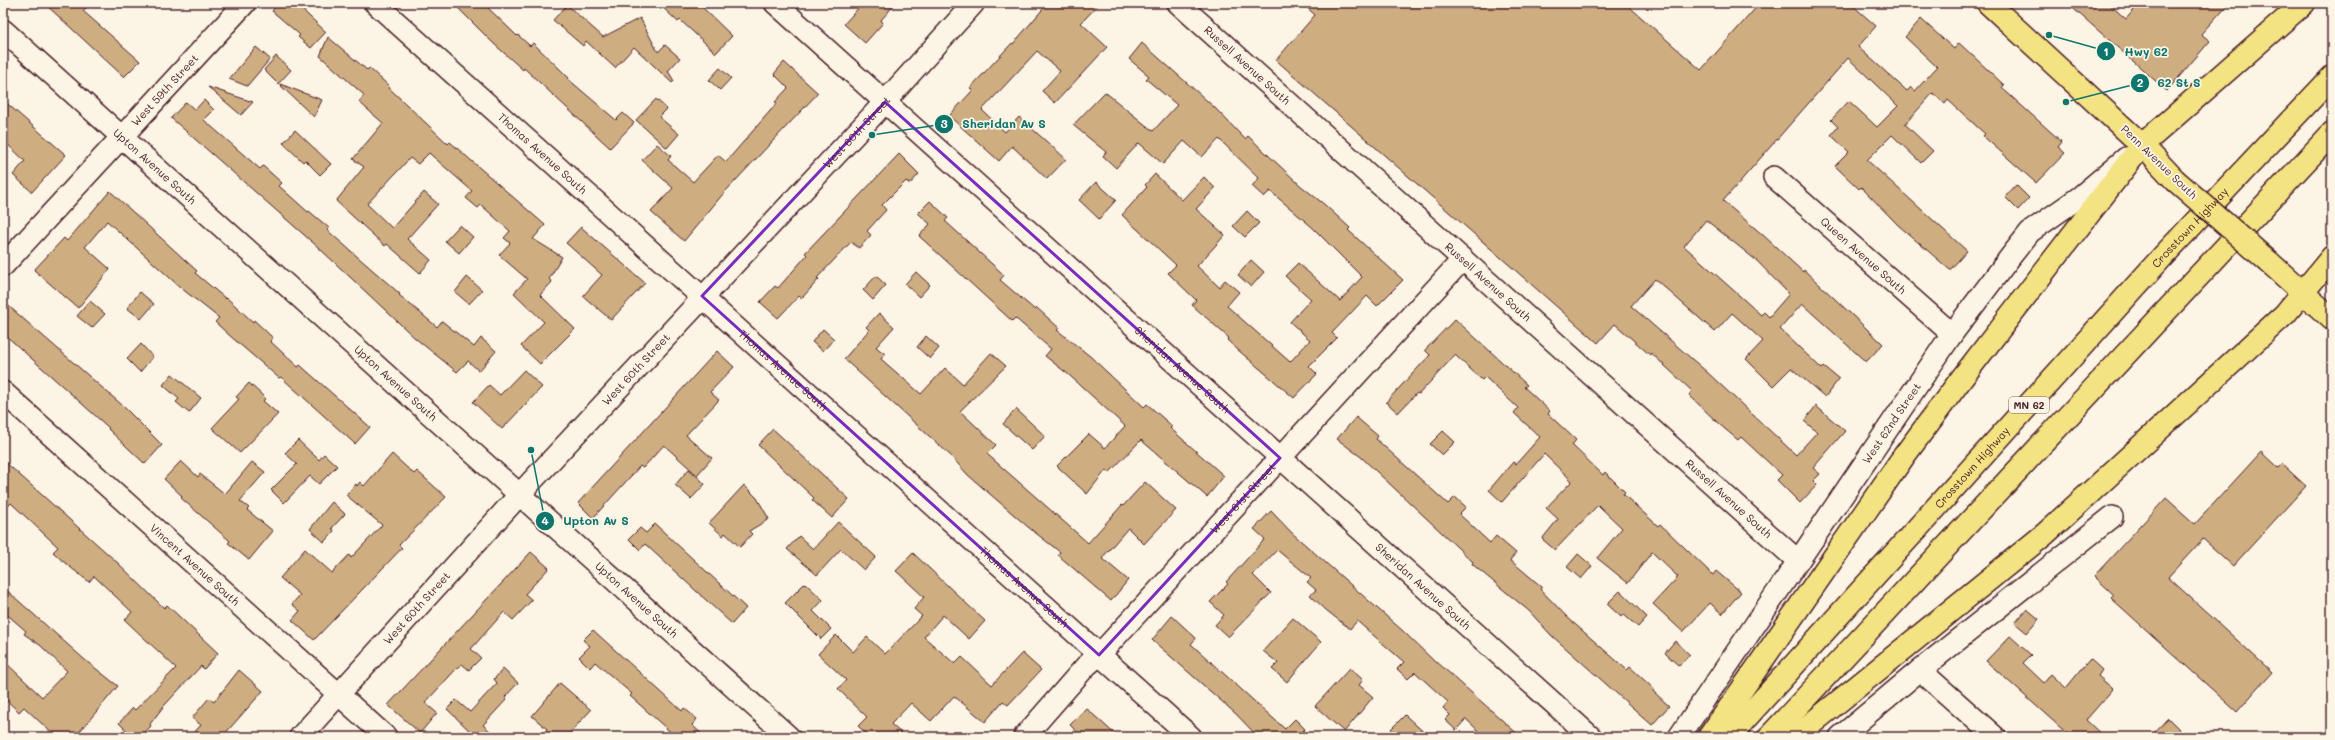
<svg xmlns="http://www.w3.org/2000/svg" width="2335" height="740" viewBox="0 0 2335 740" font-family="Mali,sans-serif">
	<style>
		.building { fill: #cead81; stroke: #4a1f2b; fill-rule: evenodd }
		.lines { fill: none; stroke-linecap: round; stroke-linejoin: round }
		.minor-casing { stroke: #4a1f2b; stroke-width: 24 }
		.major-casing { stroke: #4a1f2b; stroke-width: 25 }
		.highway-casing { stroke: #4a1f2b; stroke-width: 25 }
		.minor { stroke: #fcf5e5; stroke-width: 21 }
		.major { stroke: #f4e382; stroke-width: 22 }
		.highway { stroke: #f4e382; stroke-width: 22 }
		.major-bridge-casing { stroke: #4a1f2b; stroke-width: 25; stroke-linecap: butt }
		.major-bridge { stroke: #f4e382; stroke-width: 22 }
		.marked { fill: none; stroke: #7b2cbf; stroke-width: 3; stroke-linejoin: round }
		.labels { text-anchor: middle; stroke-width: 3.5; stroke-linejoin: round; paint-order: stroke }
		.shield { fill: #fcf5e5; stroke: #7f5f63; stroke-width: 1 }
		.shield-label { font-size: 10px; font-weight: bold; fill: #4a1f2b }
		.street-label { font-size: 11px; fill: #4a1f2b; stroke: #fcf5e5 }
		.leader { fill: none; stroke: #0f766e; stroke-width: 1.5 }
		.callout-dot { fill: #0f766e; stroke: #fcf5e5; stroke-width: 1.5 }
		.mark-label { font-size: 12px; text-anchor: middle; font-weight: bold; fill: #fff }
		.callout-label { font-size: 12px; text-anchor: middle; font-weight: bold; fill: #0f766e; stroke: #fcf5e5; stroke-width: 3.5; stroke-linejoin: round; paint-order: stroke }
	</style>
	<rect width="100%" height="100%" fill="#fcf5e5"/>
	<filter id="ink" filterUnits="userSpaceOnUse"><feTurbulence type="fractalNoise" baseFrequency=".025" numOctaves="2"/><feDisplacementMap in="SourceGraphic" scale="8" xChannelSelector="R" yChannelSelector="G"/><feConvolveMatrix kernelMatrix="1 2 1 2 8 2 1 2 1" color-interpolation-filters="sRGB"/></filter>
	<g filter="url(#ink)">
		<path class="building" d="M44,3H91L83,11L140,61L124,77Z
			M279,3H295L326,32L311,48L298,37L300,35L272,11Z
			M453,3H483L517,36L518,35L530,46L533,43L569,78L568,79L616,120L623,113L634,123L610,148L524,68L523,70L493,43Z
			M658,3H698L732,36L716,53L680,20L678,22Z
			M863,3H896L881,20L883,23L865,43L844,24Z
			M1048,3H1100L1081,23L1107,47L1055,103L1042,91L1060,71L1037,51L982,110L1005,132L1019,117L1066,159L1047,179L1012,146L999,161L949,116L973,90L970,88L1012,43L1013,44Z
			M1302,3H1625L1701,70L1760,3H1850L1876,26L1858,47L1907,91L1911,87L1915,91L1937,67L1905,37L1921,19L1954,49L1959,43L1988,70L2004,85L2002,88L2062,142L2058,147L2065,153L2036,183L1983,136L1985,134L1948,100L1945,104L1933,93L1905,124L1933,151L1921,163L1892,135L1867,160L1967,251L1950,270L1898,225L1861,187L1859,189L1835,166L1849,152L1831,135L1838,127L1831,120L1849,101L1877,127L1898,106L1848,58L1723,201L1763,235L1803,272L1804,270L1883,344L1866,362L1802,304L1780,329L1822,369L1824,367L1839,379L1825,397L1791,368L1773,386L1746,359L1763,341L1732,313L1715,332L1655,279L1631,306L1708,373L1796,455L1817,432L1804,421L1816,406L1845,431L1813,468L1820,474L1813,481L1817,485L1800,503L1777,480L1782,475L1741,437L1738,440L1719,424L1689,395L1692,391L1651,353L1650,355L1615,324L1598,343L1276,60L1315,15ZM1706,220L1757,261L1789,294L1769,317L1764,312L1761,315L1684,246Z
			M2067,3H2108L2126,19L2140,3H2229L2201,34L2210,41L2167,91Z
			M567,5L603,37L640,18L658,52L665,45L680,58L668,71L674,81L672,83L634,47L615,68L586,41L583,46L553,20Z
			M328,37L367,70L369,68L389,86L388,87L448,144L450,142L545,225L533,239L562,257L549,279L552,282L540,295L575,329L540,364L521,346L544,322L514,293L527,279L499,255L510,243L504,238L510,231L481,205L478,208L466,198L472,191L429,153L418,164L410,158L367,204L392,228L424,192L438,204L407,239L431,260L420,273L387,244L385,246L336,201L364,167L353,159L383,123L359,102L364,95L320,56Z
			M1142,43L1214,107L1245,139L1248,136L1300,185L1325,205L1350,228L1348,230L1403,280L1377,306L1367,296L1332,333L1337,338L1309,366L1317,374L1294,398L1238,350L1227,340L1229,338L1192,305L1196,300L1168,273L1176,265L1122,215L1147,187L1145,185L1155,174L1182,200L1204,177L1215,188L1196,209L1225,235L1197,266L1219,287L1225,280L1239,292L1227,306L1290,362L1310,340L1290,322L1311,299L1285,276L1298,263L1340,301L1362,277L1312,227L1270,191L1264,197L1252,186L1259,178L1219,139L1202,157L1184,141L1163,164L1139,143L1116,168L1103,156L1106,152L1073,125L1105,92L1153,131L1177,105L1146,79L1149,76L1129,59Z
			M256,47L270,59L247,86L229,79Z
			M276,56L291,70L278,84L264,70Z
			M784,62L818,93L723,194L684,241L651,212L673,188L642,160L657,144L671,156L668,160L693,182L718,155L726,162L777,103L775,102L788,88L774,74Z
			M720,68L731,78L720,90L709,80Z
			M280,84L322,100L314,117L280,85Z
			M208,87L253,102L241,115Z
			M656,99L667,109L659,117L679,134L667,148L636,120Z
			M3,100L66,155L32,192L13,175L25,161L3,140Z
			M204,100L214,110L204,120L260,169L263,166L282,183L279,186L308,212L309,211L329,228L327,230L400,294L399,295L437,327L442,321L474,347L481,338L496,351L479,371L468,361L457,372L415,338L319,248L171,118L186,102L195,110Z
			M295,130L331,164L320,175L305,160L303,162L283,143Z
			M899,154L919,174L910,184L906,181L882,205L886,210L867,231L871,235L859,248L851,242L817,278L819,279L802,298L799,296L778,318L760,302L775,286L778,288L807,255L805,253Z
			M1096,182L1116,200L1099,219L1079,200Z
			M2016,185L2029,198L2018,210L2005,197Z
			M110,191L197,271L195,273L226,299L227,298L253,322L254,320L273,338L270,341L298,367L300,365L370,427L355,444L281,377L279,378L229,335L215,322L219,318L181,288L107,221L85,247L110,269L78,308L34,270L64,238L67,241Z
			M930,201L948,218L945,221L1004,275L1000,280L1035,310L1037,308L1059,328L1057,330L1091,357L1144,407L1147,404L1172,426L1170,428L1224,476L1207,497L1141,440L1109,473L1106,470L1087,494L1057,466L1089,434L1105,448L1125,426L1069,375L1045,356L1051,349L1015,318L1012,321L919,236L930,224L918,213Z
			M1247,211L1259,223L1245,237L1233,226Z
			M460,225L473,237L459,253L445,241Z
			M581,227L645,283L611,320L583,296L602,275L566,243Z
			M1251,260L1264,272L1251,287L1238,275Z
			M916,272L930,285L919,297L905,284Z
			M876,276L886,285L873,300L863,290Z
			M467,277L482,290L469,304L455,292Z
			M140,292L154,304L141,319L127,308Z
			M3,301L122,405L162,445L145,464L108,429L109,428L3,333Z
			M90,301L105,314L92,328L77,316Z
			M879,313L894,327L876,347L885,354L881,359L921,394L945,368L963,384L991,353L1006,366L960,411L996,445L987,454L1088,543L1122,505L1123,506L1145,482L1176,510L1144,544L1128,528L1102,558L1128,580L1111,601L1058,555L1060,552L1028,527L968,475L950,455L844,359L869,330L866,327Z
			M1455,319L1527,385L1524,387L1550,411L1548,414L1576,440L1572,445L1603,475L1605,472L1625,492L1623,494L1658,526L1660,524L1713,575L1716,571L1741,592L1722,614L1710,603L1683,632L1653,604L1678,577L1652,552L1628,583L1597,558L1622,528L1598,505L1555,550L1542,539L1558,519L1546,508L1572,481L1544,454L1502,502L1489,490L1513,462L1516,464L1540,437L1514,413L1518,408L1485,377L1482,380L1455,355L1419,394L1417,393L1398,413L1386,402L1430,355L1425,350Z
			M823,329L834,339L823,351L812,342Z
			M926,336L939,348L930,359L917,347Z
			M141,344L153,357L140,372L127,359Z
			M717,351L734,367L710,392L719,400L686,435L712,458L697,475L664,445L643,468L640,466L593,518L578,503Z
			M524,370L542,387L502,429L473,402L489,385L500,395Z
			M172,374L201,398L189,413L176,402L179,399L163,385Z
			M249,383L263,396L265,399L263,401L278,414L240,453L212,428L239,399L236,397Z
			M1016,409L1045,436L1032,450L1003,424Z
			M1356,417L1378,436L1376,439L1448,504L1455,497L1466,507L1459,514L1490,543L1496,536L1516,553L1510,560L1542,587L1540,589L1568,618L1627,670L1630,667L1654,689L1653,691L1669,706L1652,725L1551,635L1529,611L1472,564L1473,562L1361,457L1337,439Z
			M773,429L849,499L832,518L812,500L814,498L758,445Z
			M1443,431L1455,442L1442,455L1430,444Z
			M298,440L319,460L324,454L337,466L319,484L310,476L284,503L271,490L297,464L285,453Z
			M2261,452L2278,468L2282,464L2306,486L2233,566L2203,539L2168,577L2272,672L2237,712L2111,598L2114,595L2094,576L2166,498L2195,524Z
			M392,454L414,474L417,471L446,497L399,545L402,548L314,640L292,620L300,611L292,604L300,595L280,578L305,549L332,573L349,555L351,558L382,525L346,495L356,484L357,486L360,482L364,486Z
			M3,460L118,563L164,608L167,605L218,653L204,669L201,666L163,707L150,724L151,726L140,737H133L119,723L133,708L135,710L176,668L125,620L132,612L94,576L89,582L65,563L53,552L58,547L11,503L3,512Z
			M181,461L198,477L200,474L225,494L252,462L265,472L240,501L249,508L247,510L273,531L249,560L228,543L230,541L181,498L182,496L164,479Z
			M689,469L705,484L691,499L675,485Z
			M744,485L757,498L769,519L749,531L752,534L740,547L725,533L723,536L709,523Z
			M332,502L345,514L332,528L334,531L324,542L310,529Z
			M1271,511L1292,533L1403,631L1436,663L1437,662L1521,737H1485L1466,719L1456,730L1445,720L1450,715L1443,708L1448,702L1415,672L1408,679L1397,669L1404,662L1357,621L1350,629L1326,610L1310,595L1316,590L1307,582L1311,578L1277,550L1253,575L1271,593L1228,637L1215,625L1224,615L1210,602L1228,584L1226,582L1265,539L1254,529Z
			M838,522L876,557L864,570L841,549L817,575L787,549L799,536L813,549Z
			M655,524L746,608L732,624L645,544L640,550L629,539L640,528L646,533Z
			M531,552L549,568L525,594L532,600L513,620L504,612L471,649L481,658L469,670L462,664L458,667L425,703L437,713L420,733L388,705Z
			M913,553L985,621L969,639L943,615L924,637L955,664L962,657L992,685L1022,653L1041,670L1008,705L1003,701L985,722L954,696L931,721L911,703L891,724L905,737H870L858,726L867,717L838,689L846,680L818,654L836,635L853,652L867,637L885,654L922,616L914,609L924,597L896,571Z
			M1578,554L1592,566L1581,579L1567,567Z
			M805,583L823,600L813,611L831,629L821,639L785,603Z
			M3,587L85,660L118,686L75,737H56L24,707L19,712L3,697V660L42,697L67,671L40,645L24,634L26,631L3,611Z
			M1620,591L1647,617L1638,627L1623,614L1621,617L1607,604Z
			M2027,609L2039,619L2027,633L2015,623Z
			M1172,616L1196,638L1191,644L1285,729L1295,719L1305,729L1297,737H1258L1236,714L1152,640Z
			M1293,618L1321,642L1287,682L1272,669L1278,663L1263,651Z
			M593,630L682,711L684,708L697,719L692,725L705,737H676L630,696L632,694L595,662L590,668L579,657L590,646L583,640Z
			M2010,636L2031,655L2023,663L2044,683L2051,674L2066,688L2090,659L2102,670L2098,676L2113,689L2086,720L2104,737H2071L1986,661Z
			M1675,641L1690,655L1679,666L1665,653Z
			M1350,668L1363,680L1359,685L1373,697L1344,732L1315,706Z
			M503,669L518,683L505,697L507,699L483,725L497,737H476L447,709L456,700L470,712L497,683L494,679Z
			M239,670L263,691L222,737H190L201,725L192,718L209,698L214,702Z
			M560,683L591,710L566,737H540L547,729L532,716Z
			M1086,708L1118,737H1083L1070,725Z
			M1405,715L1429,737H1400L1391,729Z
			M2168,718L2179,729L2172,737H2150Z"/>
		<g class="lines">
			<g class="minor-casing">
				<g id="minor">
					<path id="s1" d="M375,3L1191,737"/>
					<path id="s2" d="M775,3C1047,247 1318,493 1591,737"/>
					<path id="s3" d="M1178,3L1798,561"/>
					<path id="s4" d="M3,30L789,737"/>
					<path id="s5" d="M1774,177L1952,334"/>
					<path id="s6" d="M3,266L245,3"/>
					<path id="s7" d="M3,392L386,737"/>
					<path d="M1920,670L1995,737"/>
					<path id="s8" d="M300,737L531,482L874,114L974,3"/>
					<path id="s9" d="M1024,737L1086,666L1099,655L1463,259"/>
					<path id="s10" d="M1679,737L1952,334L2011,256L2030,232L2081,196L2126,158"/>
					<path d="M1840,737L1920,670L2112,517"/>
				</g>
			</g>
			<g class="major-casing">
				<path id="major" d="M1988,3L2142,145L2175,180
					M2269,262L2332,319"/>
			</g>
			<g class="highway-casing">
				<g id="highway">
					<path d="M1709,737L1904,456L1962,378L2142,145L2304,3"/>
					<path id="s11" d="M1729,737L2164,255L2332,77"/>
					<path d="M1769,737L2332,133"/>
					<path d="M1795,737L2045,534L2285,314L2332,257"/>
				</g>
			</g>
			<use href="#minor" class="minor"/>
			<use href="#major" class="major"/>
			<use href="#highway" class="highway"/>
			<g class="major-bridge-casing">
				<path id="major-bridge" d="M2175,180L2269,262"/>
			</g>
			<use href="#major-bridge" class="major-bridge"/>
		</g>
	</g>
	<path class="marked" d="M885,102L1280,458L1099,655L702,296Z"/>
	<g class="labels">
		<rect class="shield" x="2009" y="397" width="40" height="16" rx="3"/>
		<g class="shield-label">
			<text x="2029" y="409">MN 62</text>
		</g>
		<g class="street-label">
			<text dy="4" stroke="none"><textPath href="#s3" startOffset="93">Russell Avenue South</textPath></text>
			<text dy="4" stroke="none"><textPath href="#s6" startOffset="239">West 59th Street</textPath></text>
			<text dy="4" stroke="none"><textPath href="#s8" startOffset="822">West 60th Street</textPath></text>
			<text dy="4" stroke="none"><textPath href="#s1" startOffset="225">Thomas Avenue South</textPath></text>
			<text transform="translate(2159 162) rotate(44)" y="4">Penn Avenue South</text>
			<text dy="4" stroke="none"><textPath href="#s4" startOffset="204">Upton Avenue South</textPath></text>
			<text dy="4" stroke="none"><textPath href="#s11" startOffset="687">Crosstown Highway</textPath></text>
			<text dy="4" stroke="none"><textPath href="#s5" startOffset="119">Queen Avenue South</textPath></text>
			<text dy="4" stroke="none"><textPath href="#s3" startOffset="417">Russell Avenue South</textPath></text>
			<text dy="4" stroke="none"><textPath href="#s8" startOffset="498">West 60th Street</textPath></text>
			<text dy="4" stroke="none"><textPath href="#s2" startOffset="548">Sheridan Avenue South</textPath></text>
			<text dy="4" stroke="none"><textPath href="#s1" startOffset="549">Thomas Avenue South</textPath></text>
			<text dy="4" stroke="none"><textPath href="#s4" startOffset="528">Upton Avenue South</textPath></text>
			<text dy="4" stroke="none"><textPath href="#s10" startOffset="379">West 62nd Street</textPath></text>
			<text dy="4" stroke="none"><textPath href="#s11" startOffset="363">Crosstown Highway</textPath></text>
			<text dy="4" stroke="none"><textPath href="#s9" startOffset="324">West 61st Street</textPath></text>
			<text dy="4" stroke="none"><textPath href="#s3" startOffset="741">Russell Avenue South</textPath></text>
			<text dy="4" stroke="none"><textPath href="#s7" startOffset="258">Vincent Avenue South</textPath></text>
			<text dy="4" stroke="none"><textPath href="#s1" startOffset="873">Thomas Avenue South</textPath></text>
			<text dy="4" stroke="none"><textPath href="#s2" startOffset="872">Sheridan Avenue South</textPath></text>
			<text dy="4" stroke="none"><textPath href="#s4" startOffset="852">Upton Avenue South</textPath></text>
			<text dy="4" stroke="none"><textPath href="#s8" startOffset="174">West 60th Street</textPath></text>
		</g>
	</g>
	<path class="leader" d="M2049 35L2106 51M2066 102L2140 83M872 135L944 124M531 450L545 521"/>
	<g class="callout-dot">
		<circle cx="2049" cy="35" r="4"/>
		<circle cx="2066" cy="102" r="4"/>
		<circle cx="872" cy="135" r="4"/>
		<circle cx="531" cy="450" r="4"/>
		<circle cx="2106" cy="51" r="10"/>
		<circle cx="2140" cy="83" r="10"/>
		<circle cx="944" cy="124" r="10"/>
		<circle cx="545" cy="521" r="10"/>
	</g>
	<g class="mark-label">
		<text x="2106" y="56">1</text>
		<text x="2140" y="87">2</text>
		<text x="944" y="128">3</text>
		<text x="545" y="525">4</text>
	</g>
	<g class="callout-label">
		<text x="2146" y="56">Hwy 62</text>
		<text x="2179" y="87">62 St S</text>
		<text x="1004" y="128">Sheridan Av S</text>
		<text x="596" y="525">Upton Av S</text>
	</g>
	<rect width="2335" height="740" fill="none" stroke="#fcf5e5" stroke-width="16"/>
	<rect x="8" y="8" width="2319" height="724" fill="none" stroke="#4a1f2b" stroke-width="1.5" filter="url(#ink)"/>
</svg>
